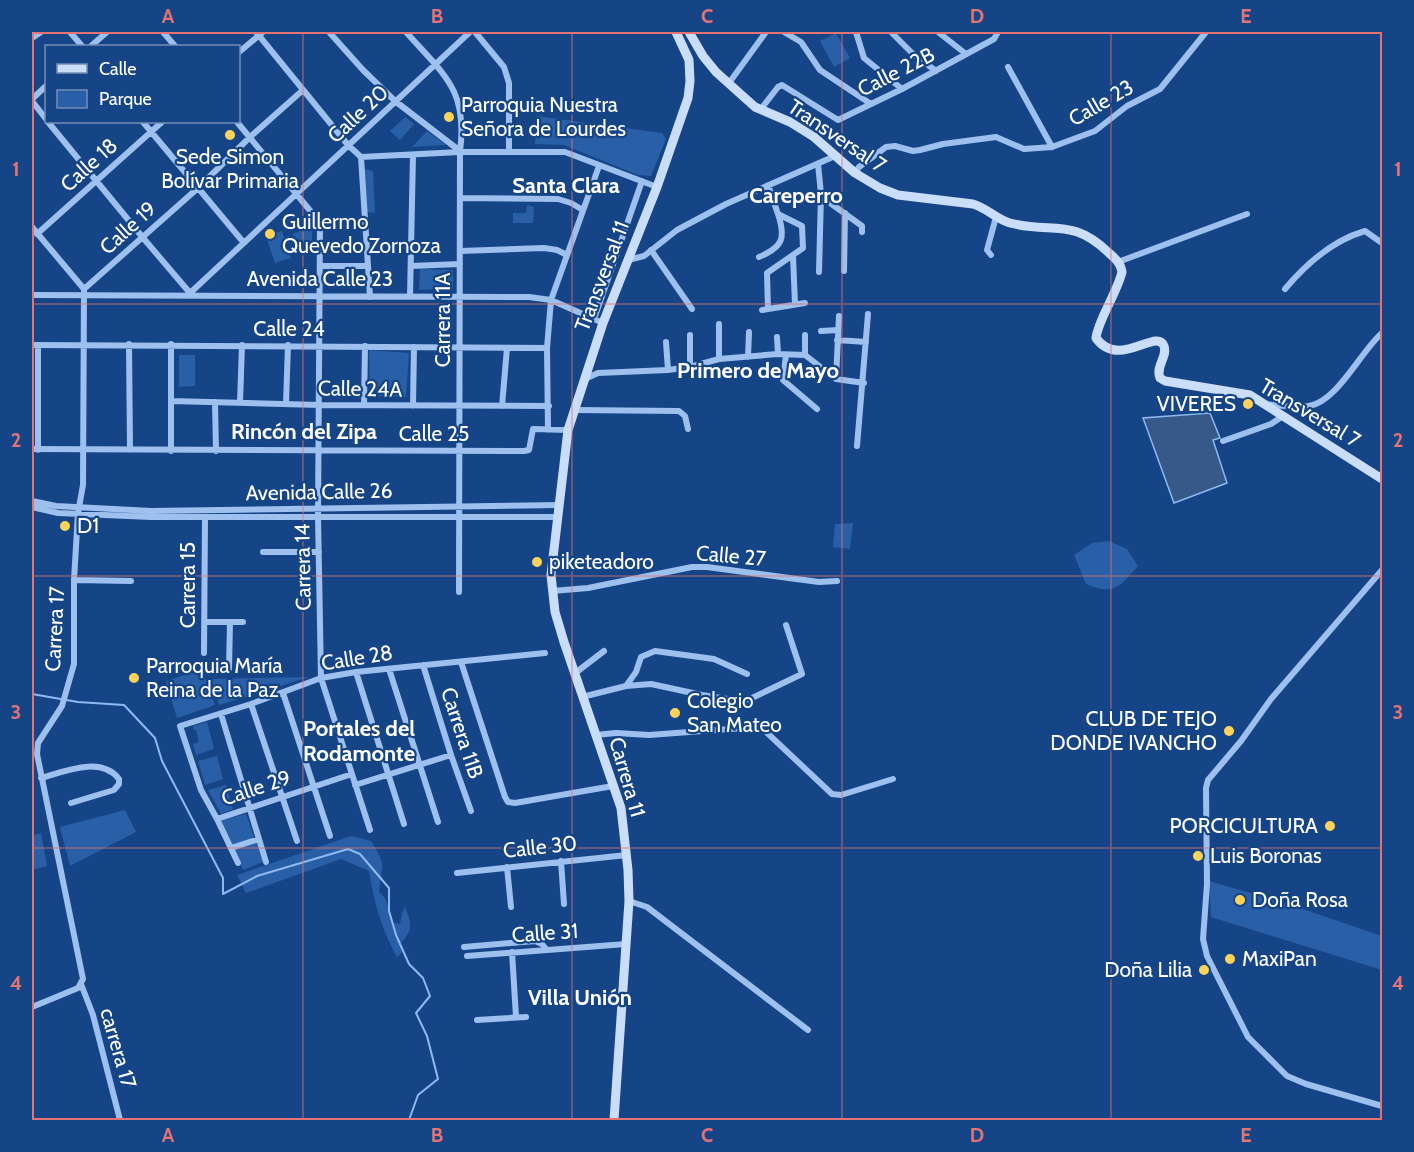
<svg xmlns="http://www.w3.org/2000/svg" width="1414" height="1152" viewBox="0 0 1414 1152" font-family="Cabin,sans-serif">
	<style>
		.green { fill: #295fa6 }
		.water { fill: #36598a; stroke: #8fbaf1; stroke-width: 1.5 }
		.lines { fill: none; stroke-linecap: round; stroke-linejoin: round }
		.stream { stroke: #8fbaf1; stroke-width: 2 }
		.street { stroke: #9dc0ee; stroke-width: 6 }
		.secondary { stroke: #cadefa; stroke-width: 9 }
		.grid { fill: none; stroke: #e47373; stroke-width: 1.5; stroke-opacity: 0.55 }
		.poi-dot { fill: #ffd35a; stroke: #164587; stroke-width: 2 }
		.labels { text-anchor: middle; stroke-width: 4.5; stroke-linejoin: round; paint-order: stroke }
		.street-label { font-size: 21px; fill: #fff; stroke: #164587 }
		.poi-label { font-size: 21px; fill: #fff; stroke: #164587; text-anchor: start }
		.neighbourhood-label { font-size: 22px; font-weight: bold; fill: #fff; stroke: #164587 }
		.neatline { fill: none; stroke: #e47373; stroke-width: 2 }
		.grid-label { font-size: 20px; text-anchor: middle; font-weight: bold; fill: #e47373 }
	</style>
	<rect width="100%" height="100%" fill="#164587"/>
	<path class="green" d="M836,33L850,58L834,67L820,41Z
		M536,116L662,133L666,139L651,176L638,175L564,145L535,144Z
		M405,117L414,124L400,140L390,131Z
		M427,131L446,145L412,147Z
		M365,169L373,171L375,213L367,212Z
		M527,205L534,207L533,223H513V213H526Z
		M309,221L312,224V252L292,234L298,232Z
		M282,231L291,258L275,263L266,236Z
		M420,269L453,270V288L419,290Z
		M369,350L409,353L406,397L370,396Z
		M179,355H195V386L179,387Z
		M853,523L850,549L833,547L835,524Z
		M1109,541L1127,549L1138,566C1119,587 1115,596 1086,584L1074,555L1092,543Z
		M202,669L215,705L177,718L166,681Z
		M309,677L219,705L211,679Z
		M207,722L214,749L196,755L193,744L199,742L196,730H194L193,726Z
		M217,756L223,779L205,785L198,761Z
		M226,785L233,809L221,814L208,790Z
		M125,810L136,832L70,866L60,827Z
		M246,814L254,837L232,846L220,821Z
		M41,833L47,866L32,870V836Z
		M351,836L371,841C387,866 382,864 379,892L385,898L394,923L400,924L402,913L405,907C412,924 413,930 400,944L402,952L397,957C382,931 374,902 369,871L341,859L246,893L237,875Z
		M257,841L263,862L243,870L233,849Z
		M1209,881L1297,907L1382,936V970L1211,917Z"/>
	<path class="water" d="M1210,413L1220,438L1213,440L1227,483L1174,503L1143,418Z"/>
	<g class="lines">
		<path class="stream" d="M32,694L78,702L124,705L155,738L162,761L223,878V894L257,876L348,849L360,854L389,888V911L396,935L409,964L423,978L430,996L416,1013L427,1036L438,1079L418,1095L409,1120"/>
		<path class="street" d="M70,32L82,46
			M163,32L175,46
			M256,32L348,145L361,157L370,297
			M329,32L363,70L395,101L460,151
			M406,32C444,75 468,89 460,152L459,592
			M475,32L504,67L509,83V152
			M784,32L801,42L820,70L871,104
			M856,32L864,58L902,89
			M891,32L912,53L936,71
			M938,32L966,54
			M32,38L41,32
			M91,46L107,32
			M238,53L263,32
			M1008,67L1052,147
			M729,83L766,32
			M32,99L46,86
			M32,101L46,119
			M761,109L778,87L782,85L838,120L902,89L994,39L998,32
			M48,122L144,239L190,293
			M143,122L244,243
			M237,122L317,219L320,226L318,516L321,678L370,830
			M361,157L460,152H565L657,187
			M818,164L821,194L819,272
			M855,173L859,167L886,147L895,146L913,151L920,150L943,144L996,137L1024,149L1052,147L1095,131L1127,106L1160,89L1206,32
			M821,194L826,200L862,226V232
			M460,198L558,199L571,203L583,210
			M32,227L84,289
			M37,234L162,122
			M651,250L692,309
			M460,251L544,248L557,250L567,255
			M991,255L987,250L996,217
			M793,256L795,304
			M759,257C783,247 786,238 778,214
			M628,260L644,256L677,230L726,204L835,156
			M1118,262L1247,214
			M320,266H368
			M411,266L460,264
			M844,271L845,213
			M1285,289C1306,264 1334,240 1365,231L1382,243
			M189,294L470,32
			M32,295L529,297L551,300L603,323
			M410,296L413,155
			M768,309L767,273L803,248L802,226L778,214L768,185
			M762,310L805,303
			M594,319L642,181
			M821,331L838,330
			M690,335V367
			M805,335V355
			M777,337L778,354
			M837,340L866,342
			M666,342L668,370
			M129,344L130,450
			M171,344V451
			M32,345L547,348
			M786,355L783,380L817,409
			M748,357L749,332
			M719,359V324
			M585,379L598,373L668,370L690,367L719,359L778,354L805,355L836,379L864,383
			M836,379L839,316
			M171,401L320,405L549,406
			M215,402L216,451
			M240,403L242,345
			M286,404L288,345
			M1266,404C1280,406 1295,408 1309,406C1337,402 1361,351 1382,333
			M364,405L365,346
			M413,406L414,347
			M502,406L507,348
			M574,410L679,411L685,416L688,429
			M548,430L547,348L551,300L599,166
			M1223,441L1271,424L1283,416
			M857,446L868,314
			M32,449L524,451L529,450L533,429L568,430
			M38,450V345
			M32,501L56,506L151,511L559,505
			M32,507L58,513L151,517H557
			M263,552H319
			M1382,570L1271,699L1241,741L1208,780L1206,788L1207,884L1203,939L1207,956L1248,1037L1287,1076L1306,1084L1382,1106
			M74,580L131,581
			M552,591L588,588L692,567H707L819,582L837,581
			M205,622H243
			M204,653L205,517
			M461,662L505,797L508,802L515,803L613,786
			M423,665L451,755L471,811
			M229,669L230,622
			M389,669L438,822
			M356,672L404,824
			M574,674L604,651
			M626,686L651,684L702,695L740,701L752,698L802,674L786,625
			M283,693L330,836
			M582,697L626,686L636,672L641,657L655,651L714,659L747,674
			M251,704L297,841
			M221,714L266,862
			M595,735L616,733L649,735L757,727L764,730L832,794L841,795L893,779
			M41,778C63,772 101,755 119,779V784L114,790L71,803
			M355,785L451,755
			M217,819L201,790L180,726L251,704L321,678L356,672L545,653
			M231,848L259,839
			M561,861L564,904
			M238,863L217,819L352,774
			M507,867L511,907
			M457,873L627,855
			M629,901L647,907L808,1030
			M464,947L535,941L542,944L546,949
			M512,952L516,1017
			M467,956L626,944
			M81,984L93,1015L120,1120
			M32,1007L78,988L83,979L37,754L38,743L62,706L74,664V580L78,513L83,485L84,289L198,188L250,137L303,90
			M477,1020L526,1017"/>
		<path class="secondary" d="M689,32L703,56L716,72L755,107L790,122L814,137L855,173L880,188L898,195L973,204C987,208 996,219 1010,223C1053,234 1072,217 1109,253C1116,259 1121,264 1122,272C1117,293 1098,320 1096,338C1119,370 1157,327 1164,346C1168,357 1155,366 1160,378L1165,381L1250,395L1382,479
			M614,1120L629,901L628,870L621,808L564,642L555,612L551,575L568,430L603,323L657,187L688,98L690,81L689,60L676,32"/>
	</g>
	<path class="grid" d="M303,32V1120M572,32V1120M842,32V1120M1111,32V1120M32,304H1382M32,576H1382M32,848H1382"/>
	<g class="poi-dot">
		<circle cx="449" cy="117" r="6"/>
		<circle cx="230" cy="135" r="6"/>
		<circle cx="270" cy="234" r="6"/>
		<circle cx="1248" cy="404" r="6"/>
		<circle cx="65" cy="526" r="6"/>
		<circle cx="537" cy="562" r="6"/>
		<circle cx="134" cy="678" r="6"/>
		<circle cx="675" cy="713" r="6"/>
		<circle cx="1229" cy="731" r="6"/>
		<circle cx="1330" cy="826" r="6"/>
		<circle cx="1198" cy="856" r="6"/>
		<circle cx="1240" cy="900" r="6"/>
		<circle cx="1230" cy="959" r="6"/>
		<circle cx="1204" cy="970" r="6"/>
	</g>
	<g class="labels">
		<g class="street-label">
			<text transform="translate(896 72) rotate(-27)" y="7">Calle 22B</text>
			<text transform="translate(1101 103) rotate(-30)" y="7">Calle 23</text>
			<text transform="translate(358 114) rotate(-43)" y="7">Calle 20</text>
			<text transform="translate(837 136) rotate(34)" y="7">Transversal 7</text>
			<text transform="translate(89 165) rotate(-42)" y="7">Calle 18</text>
			<text transform="translate(128 228) rotate(-42)" y="7">Calle 19</text>
			<text transform="translate(602 276) rotate(-69)" y="7">Transversal 11</text>
			<text x="320" y="286">Avenida Calle 23</text>
			<text transform="translate(443 320) rotate(-90)" y="7">Carrera 11A</text>
			<text x="289" y="336">Calle 24</text>
			<text transform="translate(360 389) rotate(1)" y="7">Calle 24A</text>
			<text transform="translate(1310 413) rotate(31)" y="7">Transversal 7</text>
			<text x="434" y="441">Calle 25</text>
			<text transform="translate(319 492) rotate(-1)" y="7">Avenida Calle 26</text>
			<text transform="translate(731 556) rotate(5)" y="7">Calle 27</text>
			<text transform="translate(303 567) rotate(-91)" y="7">Carrera 14</text>
			<text transform="translate(188 585) rotate(-90)" y="7">Carrera 15</text>
			<text transform="translate(55 629) rotate(-87)" y="7">Carrera 17</text>
			<text transform="translate(357 658) rotate(-9)" y="7">Calle 28</text>
			<text transform="translate(462 733) rotate(72)" y="7">Carrera 11B</text>
			<text transform="translate(627 777) rotate(74)" y="7">Carrera 11</text>
			<text transform="translate(256 788) rotate(-18)" y="7">Calle 29</text>
			<text transform="translate(540 847) rotate(-6)" y="7">Calle 30</text>
			<text transform="translate(545 933) rotate(-4)" y="7">Calle 31</text>
			<text transform="translate(118 1048) rotate(74)" y="7">carrera 17</text>
		</g>
		<g class="poi-label">
			<text x="461" y="112">Parroquia Nuestra<tspan x="461" dy="24">Señora de Lourdes</tspan></text>
			<text x="230" y="164" text-anchor="middle">Sede Simon<tspan x="230" dy="24">Bolívar Primaria</tspan></text>
			<text x="282" y="229">Guillermo<tspan x="282" dy="24">Quevedo Zornoza</tspan></text>
			<text x="1236" y="411" text-anchor="end">VIVERES</text>
			<text x="77" y="533">D1</text>
			<text x="549" y="569">piketeadoro</text>
			<text x="146" y="673">Parroquia María<tspan x="146" dy="24">Reina de la Paz</tspan></text>
			<text x="687" y="708">Colegio<tspan x="687" dy="24">San Mateo</tspan></text>
			<text x="1217" y="726" text-anchor="end">CLUB DE TEJO<tspan x="1217" dy="24">DONDE IVANCHO</tspan></text>
			<text x="1318" y="833" text-anchor="end">PORCICULTURA</text>
			<text x="1210" y="863">Luis Boronas</text>
			<text x="1252" y="907">Doña Rosa</text>
			<text x="1242" y="966">MaxiPan</text>
			<text x="1192" y="977" text-anchor="end">Doña Lilia</text>
		</g>
		<g class="neighbourhood-label">
			<text x="566" y="193">Santa Clara</text>
			<text x="796" y="203">Careperro</text>
			<text x="758" y="378">Primero de Mayo</text>
			<text x="304" y="439">Rincón del Zipa</text>
			<text x="359" y="736">Portales del<tspan x="359" dy="25">Rodamonte</tspan></text>
			<text x="580" y="1005">Villa Unión</text>
		</g>
	</g>
	<rect width="1414" height="1152" fill="none" stroke="#164587" stroke-width="66"/>
	<rect x="45" y="45" width="195" height="78" fill="#164587" stroke="#738fb7" stroke-width="1.5"/>
	<rect x="57" y="64" width="30" height="9" fill="#cadefa" stroke="#738fb7" stroke-width="1.5"/>
	<text x="99" y="75" font-size="18" fill="#ffffff">Calle</text>
	<rect x="57" y="90" width="30" height="18" fill="#295fa6" stroke="#738fb7" stroke-width="1.5"/>
	<text x="99" y="105" font-size="18" fill="#ffffff">Parque</text>
	<rect x="33" y="33" width="1348" height="1086" class="neatline"/>
	<g class="grid-label">
		<text x="168" y="23">A</text>
		<text x="437" y="23">B</text>
		<text x="707" y="23">C</text>
		<text x="977" y="23">D</text>
		<text x="1246" y="23">E</text>
		<text x="16" y="176">1</text>
		<text x="1398" y="176">1</text>
		<text x="16" y="447">2</text>
		<text x="1398" y="447">2</text>
		<text x="16" y="719">3</text>
		<text x="1398" y="719">3</text>
		<text x="16" y="990">4</text>
		<text x="1398" y="990">4</text>
		<text x="168" y="1142">A</text>
		<text x="437" y="1142">B</text>
		<text x="707" y="1142">C</text>
		<text x="977" y="1142">D</text>
		<text x="1246" y="1142">E</text>
	</g>
</svg>
